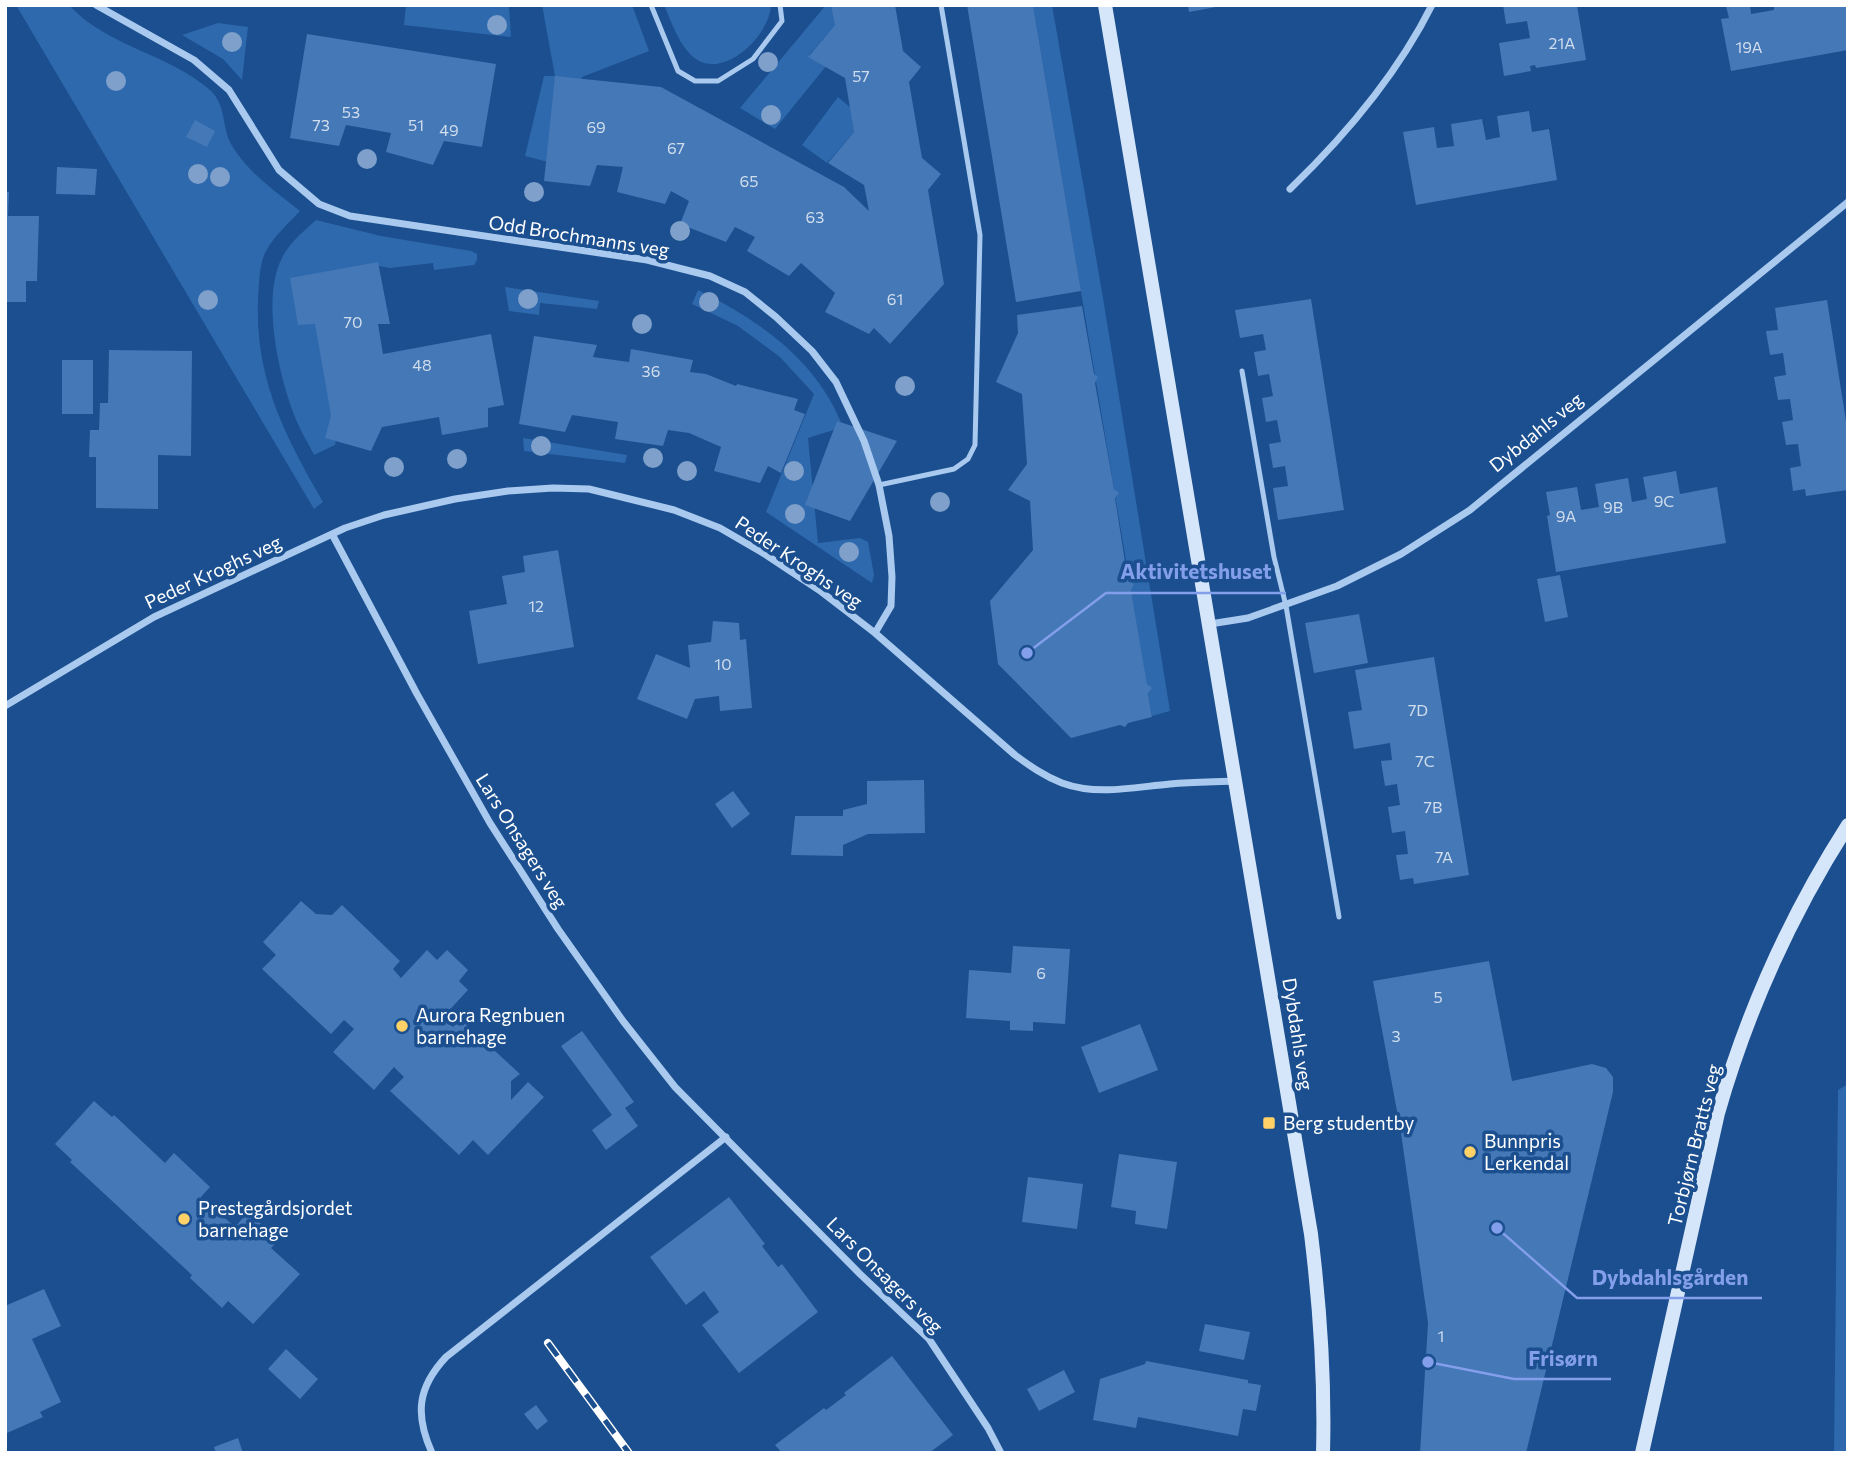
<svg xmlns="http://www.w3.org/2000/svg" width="1853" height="1458" viewBox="0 0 1853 1458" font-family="Commissioner,sans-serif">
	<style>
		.green { fill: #2e69ad }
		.building { fill: #4478b7 }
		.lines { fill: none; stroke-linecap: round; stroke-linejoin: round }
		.service { stroke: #a9c9ee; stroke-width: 5 }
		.minor { stroke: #a9c9ee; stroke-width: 7 }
		.secondary { stroke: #d6e6fa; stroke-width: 14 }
		.rail-casing { stroke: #fff; stroke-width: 8 }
		.rail { stroke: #1b4f8f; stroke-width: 5; stroke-dasharray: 16; stroke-linecap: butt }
		.tree { fill: #7ea0ca }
		.poi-dot { fill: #ffd166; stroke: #1b4f8f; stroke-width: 2.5 }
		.labels { text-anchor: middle; stroke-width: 7; stroke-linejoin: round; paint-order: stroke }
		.number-label { font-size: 16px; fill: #d0dded }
		.street-label { font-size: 19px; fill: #fff; stroke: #1b4f8f }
		.poi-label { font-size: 19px; fill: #fff; stroke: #1b4f8f; text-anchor: start }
		.leader { fill: none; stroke: #839eea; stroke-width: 2.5 }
		.callout-dot { fill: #839eea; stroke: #1b4f8f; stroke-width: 2.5 }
		.callout-label { font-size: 21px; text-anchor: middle; font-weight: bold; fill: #839eea; stroke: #1b4f8f; stroke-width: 7; stroke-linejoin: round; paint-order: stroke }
	</style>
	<rect width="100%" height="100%" fill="#1b4f8f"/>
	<path class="green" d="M16,5H69C106,46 169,54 210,90C226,104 222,127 231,144C247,172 275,191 300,211C288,224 273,237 265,253C259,266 259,285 258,300C255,379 285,436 323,502L314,509Z
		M406,5H509L511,37L404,25Z
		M542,5H632L649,51L582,77L548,162L525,156L544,76H555Z
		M664,5H771C770,37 719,85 690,54C678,42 671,21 664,5Z
		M826,5H832L836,24L809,55L827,65L775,129L740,108Z
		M1033,5H1052L1103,298L1170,711L1152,716Z
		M218,23L248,27L242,80L223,59L182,35Z
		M838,97L851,108L854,132L827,163L802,145Z
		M316,220L381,236L471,251L477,254V260L474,265L434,270L433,263L390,268L368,264L335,445L314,455C309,444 302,434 297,422C280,382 261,301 281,260C288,244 303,232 316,220Z
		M505,287L599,301L597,309L540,303L539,315L509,311Z
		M698,290C760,321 817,360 843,427L808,438L818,543L860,538L868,542L874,575L872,583L766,512L814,394L780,357L738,326L692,304Z
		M523,438L627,455L625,463L524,451Z
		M1848,1084V1453H1834L1838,1090Z"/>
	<path class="building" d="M831,5H895L903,51L921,67L909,82L922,158L941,174L928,190L944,284L890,344L874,328L869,334L825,312L835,293L801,263L789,276L747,251L755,237L735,227L726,242L680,224L689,201L671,191L665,204L617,192L623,167L597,165L590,186L544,181L555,76L661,87L844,187L869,211L864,185L828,163L854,132L845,78L808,57L835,25Z
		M967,5H1033L1081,291L1016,302Z
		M1188,5H1216V7L1189,12Z
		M1503,5H1577L1586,60L1536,68L1535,65L1530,66L1531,71L1504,76L1499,43L1530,38L1527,21L1506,24Z
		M1750,5L1751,14L1774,10V5H1848V50L1731,71L1721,19L1729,18L1726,6Z
		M307,34L496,64L482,147L444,141L433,165L386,152L391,133L346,125L339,146L290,138Z
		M1529,111L1532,132L1549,129L1557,180L1416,205L1403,132L1434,127L1437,148L1454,146L1451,124L1482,119L1486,140L1500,137L1497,116Z
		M195,120L215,131L207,147L186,137Z
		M57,167L97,169L95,195L56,194Z
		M5,192H9L8,216H39L37,281H26V302H5Z
		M378,262L390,324H378L383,354L491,334L504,405L488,408V427L442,435L439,417L382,427L371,451L325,438L331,415L315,324L298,325L290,278Z
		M1311,299L1344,510L1278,520L1273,488L1288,486L1285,466L1273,468L1269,444L1281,442L1277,420L1266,422L1262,398L1273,396L1269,374L1258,376L1254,352L1266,350L1263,334L1240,338L1235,310Z
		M1827,300L1848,434V490L1806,496L1805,489L1793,491L1790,468L1801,466L1798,444L1786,445L1782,422L1793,420L1790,399L1778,400L1774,377L1786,375L1783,353L1770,355L1766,331L1778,330L1775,308Z
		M1082,306L1094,374L1098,377L1095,383L1114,489L1119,493L1115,498L1128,581L1134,584L1131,590L1147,684L1152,688L1148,693L1152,717L1128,723L1125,727L1120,725L1071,738L998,664L990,601L1033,550L1030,501L1008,490L1027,464L1022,394L996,382L1018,333L1017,315Z
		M534,336L597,345L593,357L629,362L631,349L693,360L690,372L706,374L736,386L737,384L798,399L794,410L805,414L781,473L768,466L760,483L714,471L721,447L689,433L668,430L663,446L615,439L618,422L572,415L565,432L519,424Z
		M109,350L192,351L191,456L158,455V509L96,508V457H89L90,430H99L100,403H108Z
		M62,360H93V414H62Z
		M837,421L897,441L850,521L805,505Z
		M1676,471L1680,494L1717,487L1726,543L1556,572L1547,516L1550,515L1546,492L1577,487L1581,510L1599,507L1595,484L1628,478L1632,502L1647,499L1643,477Z
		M558,550L574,647L478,664L469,611L507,604L502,576L525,572L523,556Z
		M1560,575L1568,617L1545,622L1537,579Z
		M1359,614L1368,663L1314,673L1305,623Z
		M713,621L739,623L740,640L746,639L752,708L720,711L719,696L695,699L687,719L637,699L656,654L690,668L688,645L711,642Z
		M1434,657L1469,875L1414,884L1413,878L1400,880L1396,855L1408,854L1405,831L1392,833L1388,807L1400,805L1397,784L1385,786L1381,761L1392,760L1390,743L1354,749L1348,712L1362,710L1355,670Z
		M924,780L925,833L868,834L843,845V856L791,855L795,816H843V810L867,804V781Z
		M733,791L750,814L732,828L715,804Z
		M301,901L316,914L332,915L342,905L400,961L393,969L401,978L427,950L437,960L447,950L468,970L459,981L468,990L442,1018L453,1027L460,1019L520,1074L511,1081V1100L528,1082L544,1097L488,1155L473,1140L459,1155L390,1091L404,1077L394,1067L374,1090L333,1052L354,1029L344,1020L331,1034L262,969L276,955L263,942Z
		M1013,946L1070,949L1065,1024L1033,1022V1031L1010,1030V1021L966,1018L969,970L1011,973Z
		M1489,961L1512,1081L1592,1064L1606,1068L1613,1077V1092L1526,1453H1420L1428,1323L1401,1133L1373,981Z
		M1140,1024L1158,1070L1099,1093L1081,1047Z
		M582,1031L634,1102L625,1108L638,1126L606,1150L592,1130L612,1115L561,1046Z
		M94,1101L112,1117L114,1115L165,1163L174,1153L210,1187L201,1197L235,1227L248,1212L279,1240L271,1248L300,1274L253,1324L228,1301L222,1308L190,1278L192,1275L70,1162L72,1160L55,1144Z
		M1119,1154L1177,1162L1167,1229L1135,1224L1136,1211L1111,1207Z
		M1028,1177L1083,1184L1077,1229L1022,1222Z
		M729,1197L765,1244L762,1246L778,1267L782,1264L818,1312L739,1373L702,1325L719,1312L704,1291L686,1305L650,1257Z
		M44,1289L61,1326L32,1339L61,1402L40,1412L43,1417L7,1433L5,1306Z
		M1205,1324L1250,1332L1244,1360L1199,1351Z
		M286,1349L318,1379L300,1399L268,1369Z
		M892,1356L953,1435L929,1453H782L775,1445L824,1408L826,1410L846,1395L844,1393Z
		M1146,1361L1248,1380V1383L1261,1385L1256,1411L1243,1409L1238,1436L1138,1417L1136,1428L1093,1420L1100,1379L1145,1364Z
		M1064,1370L1075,1392L1039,1411L1027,1389Z
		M536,1405L548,1421L537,1430L524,1414Z
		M238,1438L243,1453H216L214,1447Z"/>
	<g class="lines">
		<path class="service" d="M651,5L678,71L695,81H718L753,59L782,21L780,5
			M1242,371L1274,557L1286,606L1339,917
			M879,485L954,469L968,459L975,445L980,235L941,5"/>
		<path class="minor" d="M96,5L194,60L229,90L279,170L319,204L350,216L647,260L710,276L745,292L776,317L812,351L836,382L864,441L879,485L889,536L892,577L891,606L875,633
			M1290,189C1346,135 1397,75 1432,5
			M332,534L417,694L490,823L558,929L623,1021L675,1087L860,1274L929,1339L988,1428L1001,1453
			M1210,624L1248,618L1337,586L1401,554L1470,510L1848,202
			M5,706L154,617L345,528L384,515L455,499L508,491L553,488L589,489L674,510L720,528L763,553L819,590L875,633L1015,755C1030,766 1044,776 1062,783C1097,796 1135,787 1170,784C1192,782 1214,782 1236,781
			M432,1453C415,1415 417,1388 446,1357L726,1137"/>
		<path class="secondary" d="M1105,5L1311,1234C1320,1307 1325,1379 1323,1453
			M1642,1453L1718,1113C1747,1012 1791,914 1848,825"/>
		<g class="rail-casing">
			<path id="rail" d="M548,1343L629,1453"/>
		</g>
		<use href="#rail" class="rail"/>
	</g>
	<g class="tree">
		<circle cx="497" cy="25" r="10"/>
		<circle cx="232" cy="42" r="10"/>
		<circle cx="768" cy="62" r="10"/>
		<circle cx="116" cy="81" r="10"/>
		<circle cx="771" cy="115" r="10"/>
		<circle cx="367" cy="159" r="10"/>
		<circle cx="198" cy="174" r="10"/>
		<circle cx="220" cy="177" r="10"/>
		<circle cx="534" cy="192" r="10"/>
		<circle cx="680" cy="231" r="10"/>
		<circle cx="528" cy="299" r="10"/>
		<circle cx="208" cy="300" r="10"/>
		<circle cx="709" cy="302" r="10"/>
		<circle cx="642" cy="324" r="10"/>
		<circle cx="905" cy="386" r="10"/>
		<circle cx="541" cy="446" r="10"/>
		<circle cx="653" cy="458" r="10"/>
		<circle cx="457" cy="459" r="10"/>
		<circle cx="394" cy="467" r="10"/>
		<circle cx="687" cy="471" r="10"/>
		<circle cx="794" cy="471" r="10"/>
		<circle cx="940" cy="502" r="10"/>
		<circle cx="795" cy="514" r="10"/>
		<circle cx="849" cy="552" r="10"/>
	</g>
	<g class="poi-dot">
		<circle cx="402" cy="1026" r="7"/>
		<rect x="1262" y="1116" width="14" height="14" rx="3.5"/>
		<circle cx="1470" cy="1152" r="7"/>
		<circle cx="184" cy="1219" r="7"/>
	</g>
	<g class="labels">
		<g class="number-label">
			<text x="1562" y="49">21A</text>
			<text x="1749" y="53">19A</text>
			<text x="861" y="82">57</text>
			<text x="351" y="118">53</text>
			<text x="321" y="131">73</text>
			<text x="416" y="131">51</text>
			<text x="596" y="133">69</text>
			<text x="449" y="136">49</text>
			<text x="676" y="154">67</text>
			<text x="749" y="187">65</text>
			<text x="815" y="223">63</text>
			<text x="895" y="305">61</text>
			<text x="353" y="328">70</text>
			<text x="422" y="371">48</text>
			<text x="651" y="377">36</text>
			<text x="1664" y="507">9C</text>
			<text x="1613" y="513">9B</text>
			<text x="1566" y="522">9A</text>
			<text x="536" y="612">12</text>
			<text x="723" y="670">10</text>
			<text x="1418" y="716">7D</text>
			<text x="1425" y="767">7C</text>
			<text x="1433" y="813">7B</text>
			<text x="1444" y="863">7A</text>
			<text x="1041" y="979">6</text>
			<text x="1438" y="1003">5</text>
			<text x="1396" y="1042">3</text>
			<text x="1441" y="1342">1</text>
		</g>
		<g class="street-label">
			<text transform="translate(579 236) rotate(9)" y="7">Odd Brochmanns veg</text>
			<text transform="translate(1536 432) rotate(-39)" y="7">Dybdahls veg</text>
			<text transform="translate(799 562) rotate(34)" y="7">Peder Kroghs veg</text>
			<text transform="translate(213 572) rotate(-25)" y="7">Peder Kroghs veg</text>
			<text transform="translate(522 841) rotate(58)" y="7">Lars Onsagers veg</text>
			<text transform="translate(1298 1034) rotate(81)" y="7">Dybdahls veg</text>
			<text transform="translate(1694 1145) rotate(-76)" y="7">Torbjørn Bratts veg</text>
			<text transform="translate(885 1275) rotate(45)" y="7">Lars Onsagers veg</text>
		</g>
		<g class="poi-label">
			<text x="416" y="1022">Aurora Regnbuen<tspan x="416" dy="22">barnehage</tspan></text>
			<text x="1283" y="1130">Berg studentby</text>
			<text x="1484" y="1148">Bunnpris<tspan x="1484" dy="22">Lerkendal</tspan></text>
			<text x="198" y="1215">Prestegårdsjordet<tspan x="198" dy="22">barnehage</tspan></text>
		</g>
	</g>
	<path class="leader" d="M1027 653L1106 593H1286M1497 1228L1577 1298H1762M1428 1362L1514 1379H1611"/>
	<g class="callout-dot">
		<circle cx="1027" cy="653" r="7"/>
		<circle cx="1497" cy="1228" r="7"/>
		<circle cx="1428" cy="1362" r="7"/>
	</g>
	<g class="callout-label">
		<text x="1196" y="579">Aktivitetshuset</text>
		<text x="1670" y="1285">Dybdahlsgården</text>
		<text x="1563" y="1366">Frisørn</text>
	</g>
	<rect width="1853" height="1458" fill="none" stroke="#ffffff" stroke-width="14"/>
</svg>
